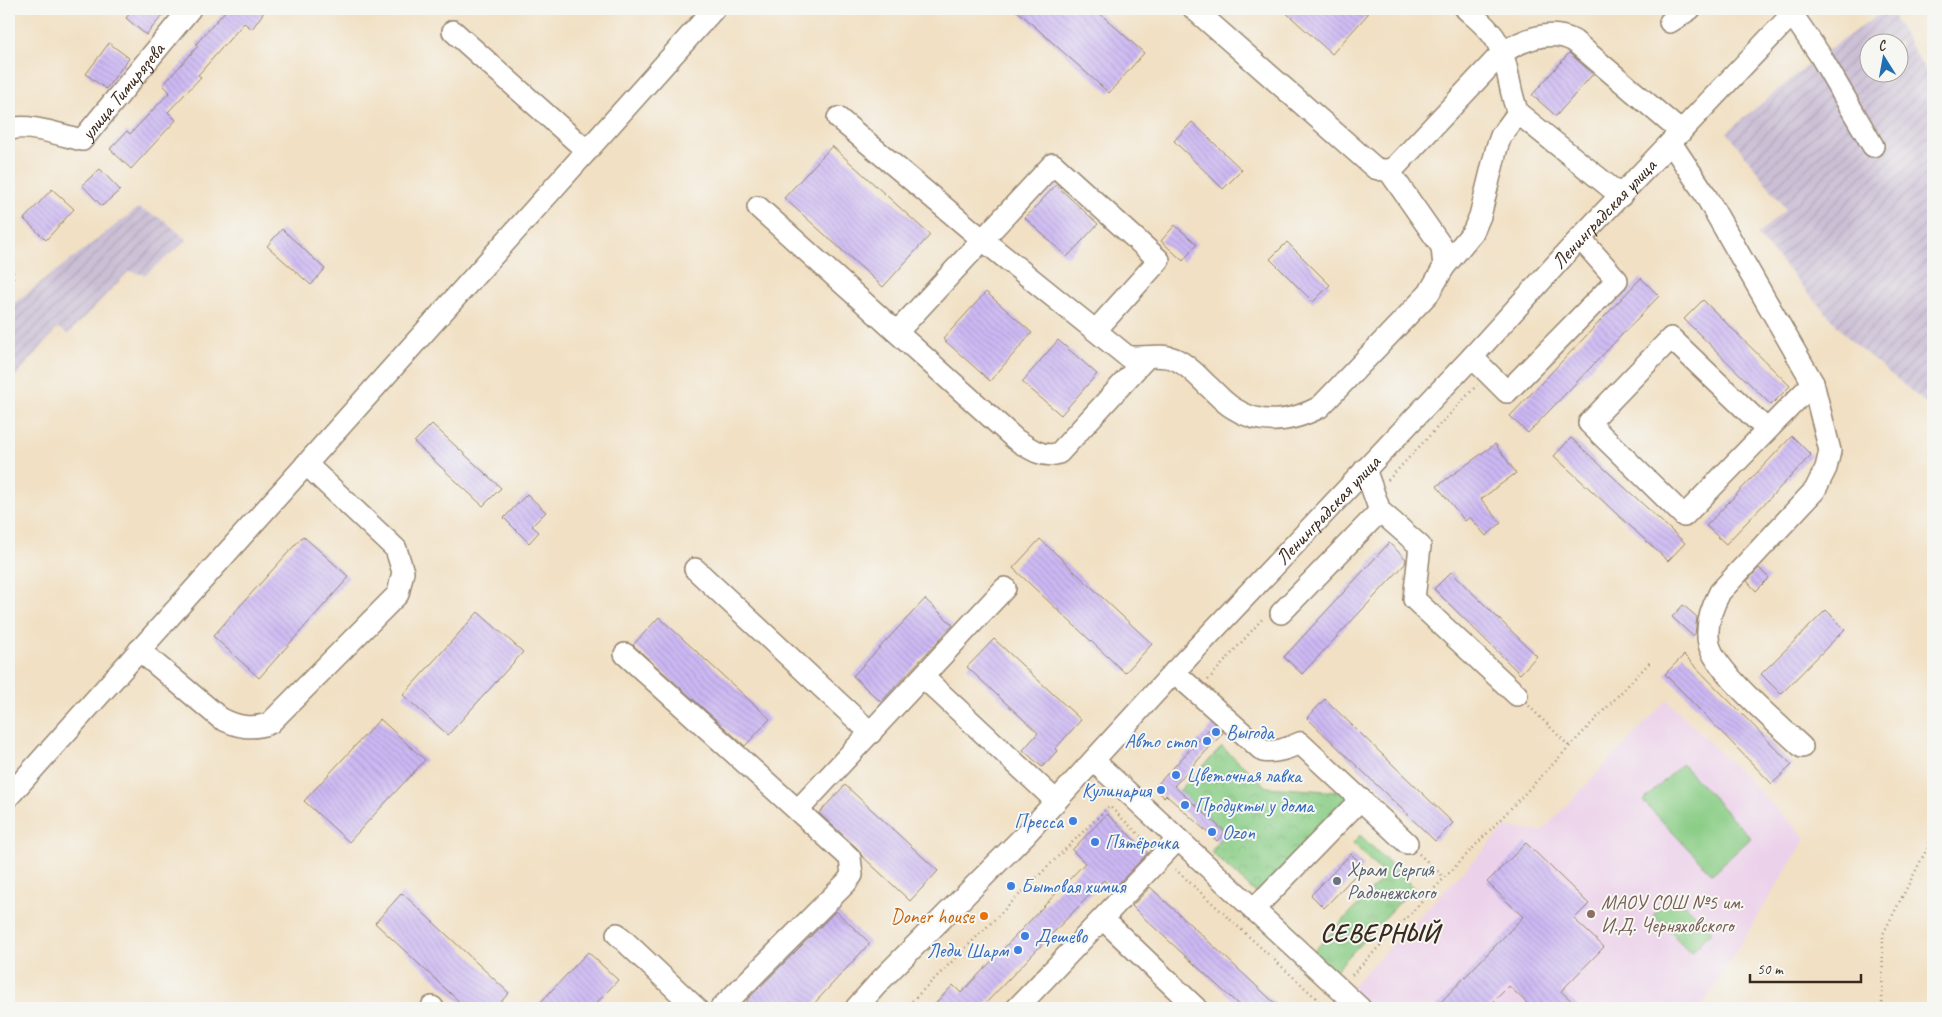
<svg xmlns="http://www.w3.org/2000/svg" width="1942" height="1017" viewBox="0 0 1942 1017" font-family="Caveat,sans-serif">
	<style>
		.built { fill: #ecd1ea }
		.industrial { fill: url(#industrial-furrows); fill-rule: evenodd }
		.grass { fill: url(#grass-tufts); stroke: #627c52 }
		.park { fill: url(#park-crowns); stroke: #627c52 }
		.pitch { fill: #8acd86; stroke: #627c52 }
		.building { fill: url(#building-back-hatch) }
		.lines { fill: none; stroke-linecap: round; stroke-linejoin: round }
		.minor-casing { stroke: #968570; stroke-width: 24 }
		.path { stroke: #968570; stroke-width: 2.5; stroke-dasharray: 1 4; stroke-linecap: butt }
		.minor { stroke: #fff; stroke-width: 21 }
		.shop-dot { fill: #3f7fe0; stroke: #f6f6f2; stroke-width: 2 }
		.worship-dot { fill: #6b7280; stroke: #f6f6f2; stroke-width: 2 }
		.education-dot { fill: #8d6e63; stroke: #f6f6f2; stroke-width: 2 }
		.food-dot { fill: #e8710a; stroke: #f6f6f2; stroke-width: 2 }
		.labels { text-anchor: middle; stroke-width: 4; stroke-linejoin: round; paint-order: stroke }
		.street-label { font-size: 20px; fill: #3b2a1e; stroke: #f6f6f2 }
		.shop-label { font-size: 20px; fill: #366cbe; stroke: #f6f6f2; text-anchor: start }
		.worship-label { font-size: 20px; fill: #5b616d; stroke: #f6f6f2; text-anchor: start }
		.education-label { font-size: 20px; fill: #785e54; stroke: #f6f6f2; text-anchor: start }
		.food-label { font-size: 20px; fill: #c56008; stroke: #f6f6f2; text-anchor: end }
		.district-label { font-size: 25px; font-weight: bold; letter-spacing: 1px; fill: #3b2a1e; stroke: #f6f6f2 }
	</style>
	<defs>
		<pattern id="industrial-furrows" width="10" height="10" patternUnits="userSpaceOnUse" patternTransform="scale(1.25)"><rect width="10" height="10" fill="#cbbfd5"/><path d="M-1 1l2-2M0 10L10 0M9 11l2-2" fill="none" stroke="#afa4b6"/></pattern>
		<pattern id="grass-tufts" width="24" height="20" patternUnits="userSpaceOnUse" patternTransform="scale(1.25)"><rect width="24" height="20" fill="#8acd86"/><path d="M3 7l-1-3M5 7V3M7 7l1-3M15 17l-1-3M17 17v-4M19 17l1-3" fill="none" stroke="#78b073"/></pattern>
		<pattern id="park-crowns" width="20" height="18" patternUnits="userSpaceOnUse" patternTransform="scale(1.25)"><rect width="20" height="18" fill="#8acd86"/><path d="M2 6a3 3 0 1 1 6 0M12 15a3 3 0 1 1 6 0" fill="none" stroke="#78b073"/></pattern>
		<pattern id="building-back-hatch" width="6" height="6" patternUnits="userSpaceOnUse" patternTransform="scale(1.25)"><rect width="6" height="6" fill="#ccb8f3"/><path d="M-1 5l2 2M0 0l6 6M5-1l2 2" fill="none" stroke="#b09ed0"/></pattern>
	</defs>
	<rect width="100%" height="100%" fill="#f6f6f2"/>
	<filter id="ink" filterUnits="userSpaceOnUse"><feTurbulence type="fractalNoise" baseFrequency=".02" numOctaves="2"/><feDisplacementMap in="SourceGraphic" scale="10" xChannelSelector="R" yChannelSelector="G"/><feConvolveMatrix kernelMatrix="1 2 1 2 8 2 1 2 1" color-interpolation-filters="sRGB"/></filter>
	<filter id="wash" filterUnits="userSpaceOnUse"><feTurbulence type="fractalNoise" baseFrequency=".0096" numOctaves="4" result="noise"/><feDisplacementMap in="SourceGraphic" scale="20" xChannelSelector="R" yChannelSelector="G"/><feGaussianBlur stdDeviation="1.12" result="paint"/><feColorMatrix in="noise" values="0 0 0 0 0 0 0 0 0 0 0 0 0 0 0 0 0 1.4 0 .05"/><feComposite in="paint" operator="in"/></filter>
	<g filter="url(#wash)">
		<rect width="100%" height="100%" fill="#f1e0c3"/>
		<path class="built" d="M1667,700L1806,838L1701,1008H1369L1349,989L1506,827L1541,832Z"/>
		<path class="industrial" d="M1887,9H1889L1933,83V409L1851,341L1757,235L1786,209L1727,132L1820,55ZM1870,42H1900V72H1870Z
			M138,208L164,220L187,240L145,275L129,271L68,334L58,328L9,384V307Z"/>
		<path class="grass" d="M1360,835L1414,887L1334,972L1314,951L1385,876L1353,843Z"/>
		<path class="park" d="M1222,747L1267,787L1356,793L1258,895L1211,852L1225,832L1179,791Z"/>
		<path class="pitch" d="M1682,764L1751,838L1712,874L1643,801Z
			M1674,894L1712,931L1691,953L1653,915Z"/>
		<g id="blocks">
			<path class="building" d="M133,9H168L146,35L126,18Z
				M227,9H266L252,29L244,23L198,75L201,77L168,112L176,120L131,169L110,149L127,131L130,134L170,92L163,85L198,46L196,44Z
				M1015,9H1095L1144,53L1109,93Z
				M1282,9H1362L1368,14L1332,54Z
				M109,43L129,58L106,89L86,74Z
				M1569,53L1593,74L1556,116L1532,95Z
				M1192,122L1242,170L1223,189L1174,141Z
				M832,146L930,235L883,287L784,198Z
				M100,169L120,190L102,206L82,185Z
				M1056,185L1098,224L1067,257L1025,218Z
				M52,189L74,209L46,240L24,219Z
				M1175,225L1197,244L1183,261L1161,241Z
				M282,229L325,269L311,285L267,246Z
				M1287,242L1330,285L1313,302L1270,259Z
				M1641,278L1659,296L1528,433L1510,416Z
				M986,292L1032,333L990,381L943,339Z
				M1703,300L1790,386L1771,405L1684,319Z
				M1058,340L1097,374L1061,415L1022,382Z
				M432,424L501,488L483,506L414,442Z
				M1792,436L1811,455L1726,544L1706,526Z
				M1571,438L1685,543L1668,561L1554,456Z
				M1495,444L1516,473L1481,499L1501,523L1486,536L1470,517L1465,521L1437,486Z
				M527,494L546,512L532,526L539,532L529,543L504,518Z
				M303,536L349,577L259,678L213,636Z
				M1040,539L1152,644L1125,673L1013,568Z
				M1389,543L1406,559L1405,564L1302,674L1284,657Z
				M1759,568L1769,578L1756,591L1747,581Z
				M1451,572L1537,656L1520,674L1434,589Z
				M925,599L953,625L881,702L853,676Z
				M1683,605L1697,617L1695,634L1693,636L1672,617Z
				M1826,610L1845,629L1781,694L1761,674Z
				M478,612L523,652L448,735L403,695Z
				M659,617L770,719L745,746L633,645Z
				M994,639L1081,720L1055,749L1057,751L1042,767L1023,750L1038,733L967,667Z
				M1684,655L1792,765L1772,784L1665,674Z
				M1325,699L1453,823L1435,841L1307,718Z
				M380,719L425,760L349,842L304,801Z
				M1214,724L1223,733L1174,786L1225,832L1217,841L1166,795L1164,797L1154,788Z
				M845,785L938,871L910,901L862,856L858,849L819,813Z
				M1107,814L1148,853L1113,889L1104,880L981,1008H931L953,985L961,993L1085,863L1072,850Z
				M1526,843L1589,904L1574,919L1604,947L1561,991L1579,1008H1532L1509,986L1487,1008H1435L1523,917L1487,882Z
				M1351,854L1364,866L1324,908L1311,895Z
				M1150,887L1280,1008H1242L1144,918L1132,906Z
				M402,893L509,993L495,1008H466L375,923Z
				M836,911L870,943L810,1008H754L746,1001Z
				M588,952L618,980L592,1008H535Z"/>
		</g>
	</g>
	<g filter="url(#ink)">
		<use href="#blocks" fill-opacity="0" stroke="#968570" stroke-width="1"/>
		<g class="lines">
			<g class="minor-casing">
				<g id="minor">
					<path d="M1194,9L1375,168C1384,171 1389,171 1396,166L1502,53C1524,39 1550,28 1574,41L1681,132"/>
					<path d="M1466,9C1476,18 1489,28 1496,40C1509,62 1508,89 1518,113L1621,196"/>
					<path d="M1792,14L1820,55L1873,146"/>
					<path d="M1670,22L1690,9"/>
					<path d="M453,31L587,151"/>
					<path d="M838,118L983,240L1128,357C1144,358 1163,353 1177,360C1189,366 1198,376 1207,385C1215,392 1223,402 1233,408C1262,427 1291,422 1320,407L1429,293L1444,267L1473,232L1480,216L1497,147L1501,136L1518,113"/>
					<path id="s1" d="M9,130C25,122 64,136 82,140L190,9"/>
					<path d="M1671,143L1703,191L1813,383L1830,451L1826,468L1815,490L1720,592C1712,607 1705,626 1709,644C1715,671 1780,726 1802,747"/>
					<path d="M1389,171L1442,247L1444,267"/>
					<path d="M758,207L1015,439C1029,448 1043,459 1059,453L1147,357"/>
					<path d="M897,332L1053,164L1159,260L1096,330"/>
					<path d="M1472,357L1507,392L1617,280L1580,238"/>
					<path d="M1767,430L1671,338L1589,423L1684,516L1813,383"/>
					<path d="M1365,469L1380,511L1420,546L1414,599L1517,695"/>
					<path d="M695,569L871,733"/>
					<path d="M1281,613L1380,511"/>
					<path d="M139,650L220,718C237,727 252,730 270,723L398,594L403,572L396,549L306,464"/>
					<path d="M625,654L850,858L852,875L846,883L721,1008"/>
					<path d="M1174,672L1263,751C1277,753 1288,748 1300,743L1407,843"/>
					<path d="M923,677L1056,801"/>
					<path d="M1094,761L1360,1008"/>
					<path d="M9,796L714,9"/>
					<path d="M798,810L1005,588"/>
					<path d="M1253,910L1361,799"/>
					<path d="M1103,919L1196,1008"/>
					<path d="M617,934L696,1008"/>
					<path d="M432,1007L433,1008"/>
					<path id="s2" d="M856,1008L881,980L1026,834L1174,672L1472,357L1580,238L1797,9"/>
					<path d="M1017,1008L1178,839"/>
				</g>
			</g>
			<path class="path" d="M9,269L13,272V293L9,298
				M1388,480L1477,385
				M1208,680L1264,617
				M1529,706L1570,747
				M1419,854L1444,877
				M1175,869L1327,1008
				M1352,975L1652,660
				M905,1008L1109,806L1149,844
				M1882,1008L1883,934L1933,837"/>
			<use href="#minor" class="minor"/>
		</g>
	</g>
	<g class="shop-dot">
		<circle cx="1216" cy="732" r="5"/>
		<circle cx="1207" cy="741" r="5"/>
		<circle cx="1176" cy="775" r="5"/>
		<circle cx="1161" cy="790" r="5"/>
		<circle cx="1185" cy="805" r="5"/>
		<circle cx="1073" cy="821" r="5"/>
		<circle cx="1212" cy="832" r="5"/>
		<circle cx="1095" cy="842" r="5"/>
		<circle cx="1011" cy="886" r="5"/>
		<circle cx="1025" cy="936" r="5"/>
		<circle cx="1018" cy="950" r="5"/>
	</g>
	<circle class="worship-dot" cx="1337" cy="881" r="5"/>
	<circle class="education-dot" cx="1591" cy="914" r="5"/>
	<circle class="food-dot" cx="984" cy="916" r="5"/>
	<g class="labels">
		<g class="street-label">
			<text dy="7" stroke="none"><textPath href="#s1" startOffset="138">улица Тимирязева</textPath></text>
			<text dy="7" stroke="none"><textPath href="#s2" startOffset="1091">Ленинградская улица</textPath></text>
			<text dy="7" stroke="none"><textPath href="#s2" startOffset="686">Ленинградская улица</textPath></text>
		</g>
		<g class="shop-label">
			<text x="1226" y="739">Выгода</text>
			<text x="1197" y="748" text-anchor="end">Авто стоп</text>
			<text x="1186" y="782">Цветочная лавка</text>
			<text x="1151" y="797" text-anchor="end">Кулинария</text>
			<text x="1195" y="812">Продукты у дома</text>
			<text x="1063" y="828" text-anchor="end">Пресса</text>
			<text x="1222" y="839">Ozon</text>
			<text x="1105" y="849">Пятёрочка</text>
			<text x="1021" y="893">Бытовая химия</text>
			<text x="1035" y="943">Дешево</text>
			<text x="1008" y="957" text-anchor="end">Леди Шарм</text>
		</g>
		<g class="worship-label">
			<text x="1347" y="876">Храм Сергия<tspan x="1347" dy="23">Радонежского</tspan></text>
		</g>
		<g class="education-label">
			<text x="1601" y="909">МАОУ СОШ №5 им.<tspan x="1601" dy="23">И.Д. Черняховского</tspan></text>
		</g>
		<g class="food-label">
			<text x="974" y="923">Doner house</text>
		</g>
		<g class="district-label">
			<text x="1380" y="941">СЕВЕРНЫЙ</text>
		</g>
	</g>
	<rect width="1942" height="1017" fill="none" stroke="#f6f6f2" stroke-width="30"/>
	<g transform="translate(1884 58) rotate(349)"><circle r="24" fill="#f6f6f2" stroke="#aba49d"/>
	<path d="M0-4L9 19L0 12L-9 19Z" fill="#1f6fb2"/>
	<text y="-8" font-size="14" font-weight="bold" text-anchor="middle" fill="#3b2a1e">С</text>
	</g>
	<path d="M1750 974v8h111v-8" fill="none" stroke="#3b2a1e" stroke-width="2.5"/>
	<text x="1757" y="974" font-size="15" fill="#3b2a1e" stroke="#f6f6f2" stroke-width="4" paint-order="stroke">50 m</text>
</svg>
